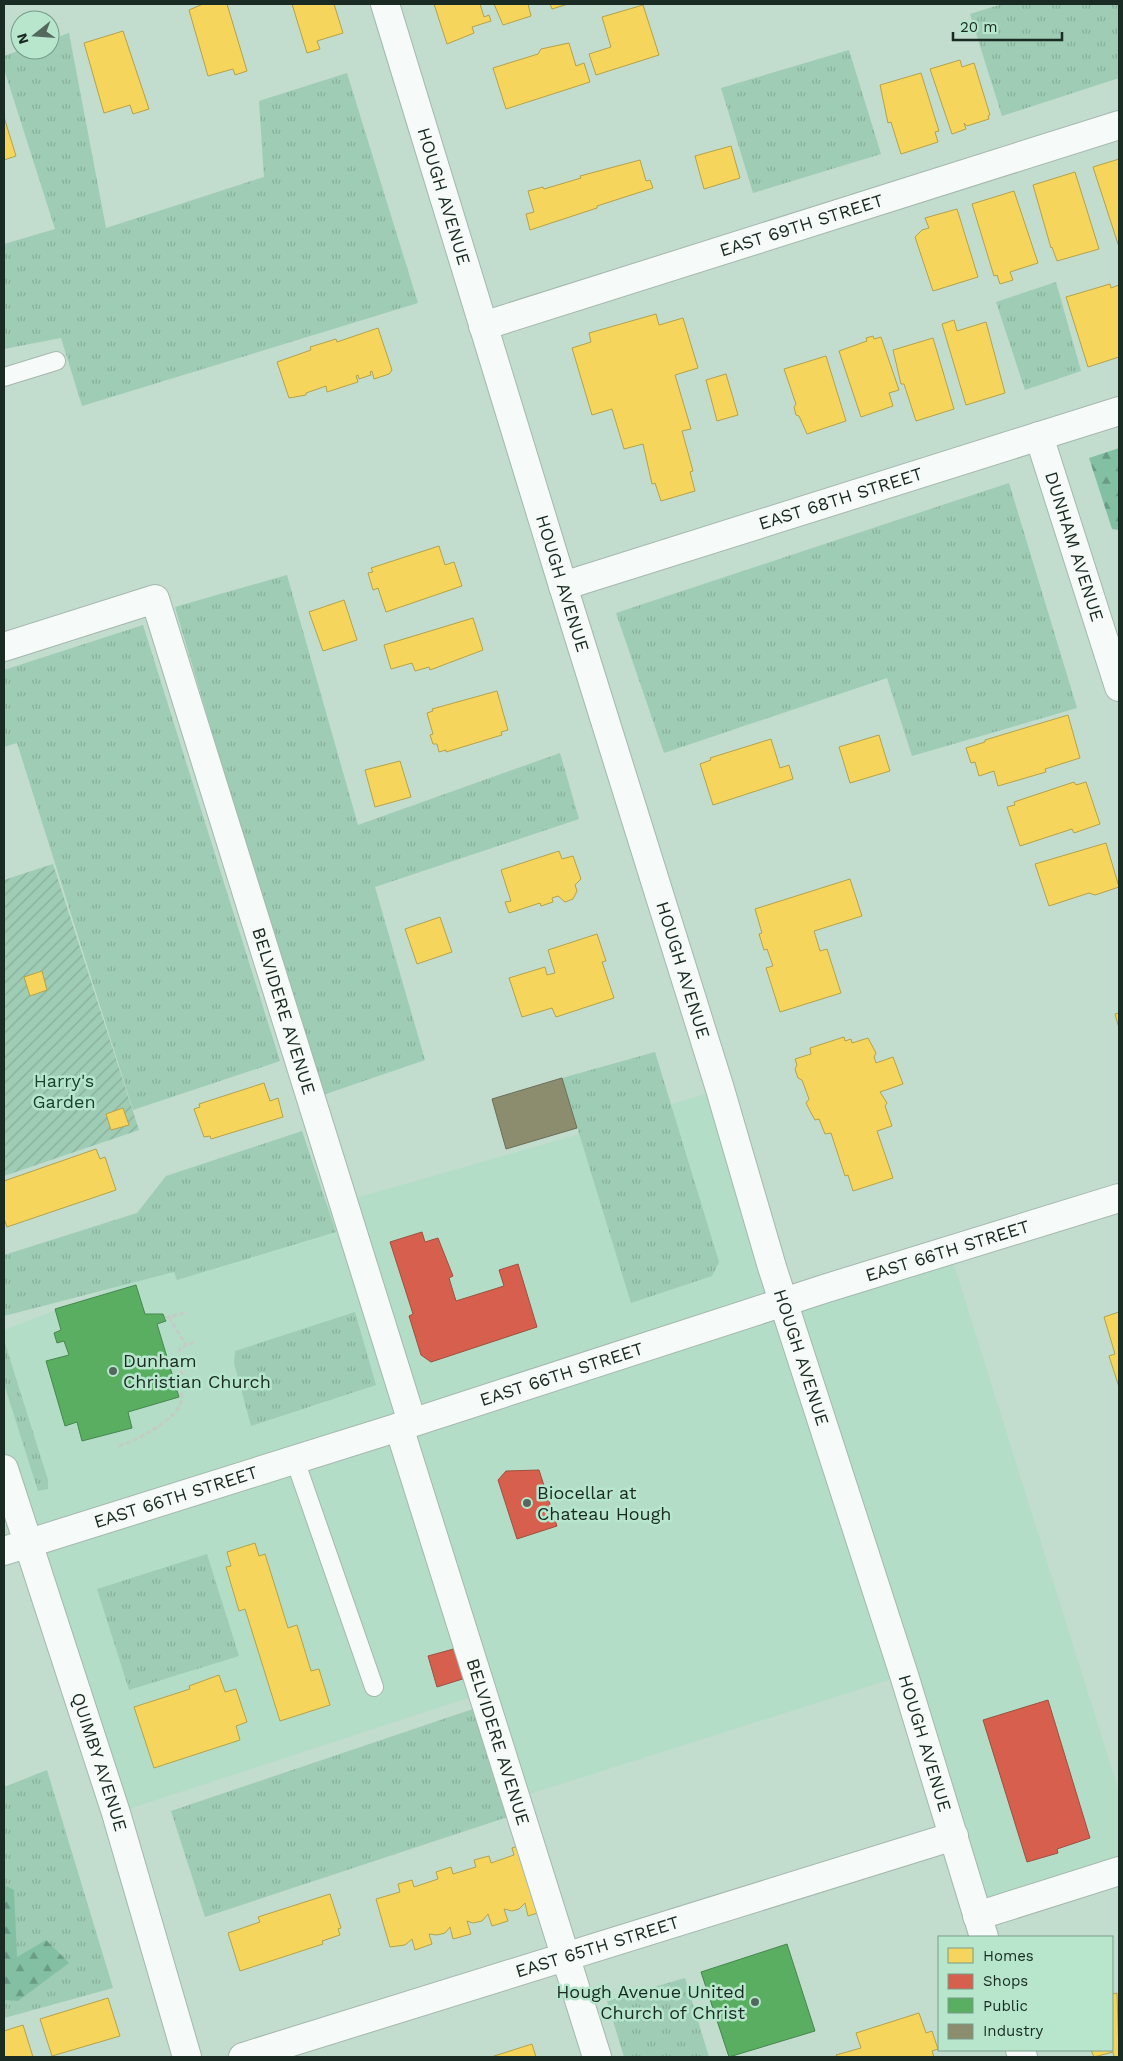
<svg xmlns="http://www.w3.org/2000/svg" width="1123" height="2061" viewBox="0 0 1123 2061" font-family="'Work Sans',sans-serif">
	<style>
		.built { fill: #b3ddc7 }
		.grass { fill: url(#grass-tufts) }
		.forest { fill: url(#forest-firs) }
		.garden { fill: url(#garden-furrows) }
		.homes { fill: #f6d55c; stroke: #b4a24b }
		.shops { fill: #d6604d; stroke: #9d5040 }
		.public { fill: #5aae61; stroke: #46874e }
		.industry { fill: #8c8c6e; stroke: #6a6f57 }
		.lines { fill: none; stroke-linecap: round; stroke-linejoin: round }
		.lane-casing { stroke: #a4b8ae; stroke-width: 20 }
		.street-casing { stroke: #a4b8ae; stroke-width: 30 }
		.secondary-casing { stroke: #a4b8ae; stroke-width: 30 }
		.path { stroke: #c4ccc7; stroke-width: 3; stroke-dasharray: 5 2.5; stroke-linecap: butt }
		.lane { stroke: #f6faf8; stroke-width: 18 }
		.street { stroke: #f6faf8; stroke-width: 28 }
		.secondary { stroke: #f6faf8; stroke-width: 28 }
		.poi-dot { fill: #54695e; stroke: #b7e6cd; stroke-width: 2 }
		.labels { text-anchor: middle; stroke-width: 5; stroke-linejoin: round; paint-order: stroke }
		.street-label { font-size: 18px; fill: #192b22; stroke: #b7e6cd }
		.park-label { font-size: 18px; fill: #1a412f; stroke: #b7e6cd }
		.poi-label { font-size: 18px; fill: #192b22; stroke: #b7e6cd; text-anchor: start }
	</style>
	<defs>
		<pattern id="grass-tufts" width="24" height="20" patternUnits="userSpaceOnUse" patternTransform="scale(1.25)"><rect width="24" height="20" fill="#9eccb4"/><path d="M3 7l-1-3M5 7V3M7 7l1-3M15 17l-1-3M17 17v-4M19 17l1-3" fill="none" stroke="#88af9a"/></pattern>
		<pattern id="forest-firs" width="22" height="20" patternUnits="userSpaceOnUse" patternTransform="scale(1.25)"><rect width="22" height="20" fill="#83bfa3"/><path d="M5 1l3.5 6h-7zM16 11l3.5 6h-7z" fill="#6a9b84"/></pattern>
		<pattern id="garden-furrows" width="10" height="10" patternUnits="userSpaceOnUse" patternTransform="scale(1.25)"><rect width="10" height="10" fill="#9eccb4"/><path d="M-1 1l2-2M0 10L10 0M9 11l2-2" fill="none" stroke="#88af9a"/></pattern>
	</defs>
	<rect width="100%" height="100%" fill="#c2dcce"/>
	<path class="built" d="M720,1089L784,1303L950,1252L1119,1792V1871L977,1916L904,1675L517,1798L483,1693L116,1813L4,1469V1330L328,1206L576,1135Z"/>
	<path class="grass" d="M1002,4H1119V78L1002,116L970,14Z
		M69,33L106,228L264,177L259,101L347,73L418,303L82,406L61,338L4,349V244L55,229L4,69V56L20,50H50V40Z
		M849,50L881,154L753,193L721,88Z
		M1056,282L1081,371L1025,390L996,302Z
		M1009,483L1077,708L912,756L887,678L664,753L616,613Z
		M287,575L358,825L560,753L579,819L375,887L425,1060L320,1096L175,607Z
		M143,625L280,1061L133,1110L17,743L4,747V670Z
		M655,1052L719,1262L712,1276L631,1303L562,1078Z
		M302,1131L336,1232L177,1280L174,1272L4,1316V1255L137,1213L166,1176Z
		M355,1312L376,1385L251,1426L234,1363L235,1351Z
		M4,1340L48,1480V1489L38,1491L4,1384Z
		M207,1554L239,1656L129,1690L97,1589Z
		M473,1709L511,1816L205,1917L171,1811Z
		M47,1770L113,1988L4,2018V1787Z
		M685,1978L709,2057H624L607,2001Z"/>
	<path class="forest" d="M1119,448V530L1112,529L1089,458Z
		M4,1885L14,1890L17,1957L46,1940L69,1963L18,2001L4,2000Z"/>
	<path class="garden" d="M53,864L139,1130L4,1176V880Z"/>
	<path class="homes" d="M203,4H227L247,71L235,75L233,69L208,76L189,10Z
		M292,4H334L343,33L317,41L320,49L307,53Z
		M434,4H480L484,17L489,15L491,21L472,27L474,33L447,44Z
		M494,4H528L531,16L503,25Z
		M550,4H568L552,9Z
		M643,5L659,55L596,75L589,54L611,47L602,17Z
		M123,31L149,109L133,114L130,105L104,113L84,43Z
		M569,43L576,66L584,63L590,82L506,109L493,68L538,54L541,49Z
		M960,60L962,67L974,63L990,115L988,116L989,119L967,126L964,123L966,129L952,134L930,69Z
		M921,73L939,131L935,132L938,142L901,154L891,122L888,123L880,85Z
		M4,117L16,156L4,160Z
		M731,146L740,178L704,189L695,156Z
		M1119,159V247L1093,167Z
		M640,160L646,181L650,180L653,188L597,206V208L530,230L526,214L534,212L528,191L543,187L544,189L581,178L580,176Z
		M1075,172L1099,249L1057,261L1052,247L1051,248L1033,185Z
		M1014,191L1038,263L1010,272L1013,280L1000,284L997,275L994,276L972,204Z
		M957,209L978,277L933,291L915,237L922,230L929,228L925,218Z
		M1110,284L1111,288L1119,285V357L1088,367L1066,297Z
		M656,314L659,325L683,318L698,368L675,375L691,429L682,431L693,471L690,472L695,491L661,501L655,483L652,484L643,444L624,449L612,409L592,415L572,348L591,342L589,333Z
		M954,320L957,331L986,322L1005,393L966,405L942,324Z
		M378,328L392,370L389,374L374,379L372,371L370,372L371,375L359,379L358,375L356,376L358,382L327,392L326,386L306,393V395L289,398L277,362L311,350L310,347L336,339L337,342Z
		M873,336L874,339L881,337L899,390L889,393L893,406L861,417L839,351L867,341L866,338Z
		M933,338L954,409L916,421L904,384H901L893,350Z
		M826,356L846,421L807,434L799,416L796,415L794,407L796,404L784,369Z
		M726,374L738,415L717,421L706,380Z
		M439,546L445,565L454,562L462,586L386,612L378,588L373,590L368,573L373,572L371,568Z
		M344,600L357,640L323,651L309,612Z
		M473,618L483,650L430,670L429,667L415,671L412,663L391,669L384,645Z
		M497,691L508,730L501,732L502,735L446,752V750L439,752L437,744H433L430,735L433,734L427,713L433,711L432,709Z
		M1068,715L1080,758L1045,769L1046,772L998,786L994,771L979,776L975,762L971,763L966,748L985,742V740Z
		M879,735L890,771L850,783L839,747Z
		M771,739L780,768L789,765L793,779L713,805L700,764L711,760L710,758Z
		M400,761L411,797L375,807L365,770Z
		M1074,782L1076,785L1086,782L1100,824L1074,833L1072,829L1020,846L1007,807L1015,805L1014,802Z
		M1106,843L1119,887L1095,895L1089,893L1049,906L1035,864Z
		M559,851L562,859L573,856L581,879L575,885L577,891L573,899L565,902L558,896L552,898L553,902L541,906L540,903L509,913L505,902L511,901L501,870Z
		M850,879L862,916L814,931L820,951L827,949L841,993L780,1012L766,968L773,966L767,949L764,950L759,934L762,933L755,909Z
		M440,917L452,952L417,964L405,929Z
		M597,934L606,961L602,962L614,998L556,1017L552,1008L522,1017L509,978L545,967L547,975L555,973L548,950Z
		M42,971L47,990L30,996L24,977Z
		M1119,1013V1028L1115,1014Z
		M844,1037L845,1041L851,1039L852,1043L868,1038L876,1053L874,1057L876,1063L893,1057L903,1084L880,1092L887,1103L885,1106L892,1126L877,1131L893,1178L853,1191L848,1175L845,1176L831,1133L825,1134L819,1119L815,1120L810,1111L806,1103L809,1099L802,1080L798,1078L795,1069L797,1065L795,1059L811,1054L810,1048Z
		M264,1083L270,1101L278,1098L283,1117L211,1139L210,1136L204,1137L194,1109L200,1107L199,1104Z
		M123,1108L129,1125L111,1130L106,1114Z
		M96,1149L100,1159L105,1157L116,1190L7,1227L4,1218V1181Z
		M1119,1312V1387L1109,1356L1115,1354L1104,1317Z
		M255,1543L259,1556L265,1554L288,1628L297,1625L311,1671L319,1669L330,1705L280,1721L245,1609L239,1611L226,1567L231,1566L227,1552Z
		M219,1675L225,1692L236,1689L247,1722L236,1726L240,1740L154,1768L134,1707L190,1689L189,1686Z
		M527,1843L550,1909L528,1916L525,1903L519,1909L512,1911L504,1909L508,1921L492,1926L488,1914L482,1921L473,1923L467,1921L471,1934L453,1939L450,1927L445,1933L437,1935L429,1934L432,1944L415,1950L412,1939L405,1945L390,1947L376,1899L400,1892L398,1884L412,1880L414,1887L438,1879L436,1872L451,1867L453,1874L476,1867L474,1860L489,1856L491,1863L514,1855L512,1848Z
		M330,1894L341,1928L338,1929L340,1935L322,1941L323,1944L240,1971L228,1933L260,1922L258,1917Z
		M1117,1993L1119,2057H1114L1113,2052L1094,2057L1091,2050H1112V1994Z
		M108,1998L120,2036L52,2056L40,2019Z
		M919,2013L926,2033L932,2031L938,2049L932,2051L934,2057H837L836,2055L861,2048L856,2033Z
		M23,2025L33,2057H4V2031Z
		M532,2044L536,2057H491Z"/>
	<path class="shops" d="M422,1232L425,1242L438,1238L453,1276L449,1278L456,1301L504,1286L499,1270L518,1264L537,1327L431,1362L421,1355L409,1316L413,1314L390,1242Z
		M539,1470L557,1526L517,1539L498,1480L506,1471Z
		M461,1647L469,1677L437,1687L428,1656Z
		M1048,1700L1090,1838L1057,1849L1058,1853L1027,1862L983,1720Z"/>
	<path class="public" d="M136,1285L145,1314H163L166,1321L157,1324L179,1397L128,1412L132,1428L82,1441L77,1422L65,1426L46,1361L69,1355L64,1341L57,1343L54,1333L61,1330L55,1309Z
		M787,1944L815,2031L729,2057L701,1972Z"/>
	<path class="industry" d="M562,1078L577,1128L506,1149L492,1099Z"/>
	<g class="lines">
		<g class="lane-casing">
			<path id="lane" d="M4,377L56,361
				M295,1460L374,1687"/>
		</g>
		<g class="street-casing">
			<g id="street">
				<path id="s1" d="M483,326L1119,125"/>
				<path id="s2" d="M1039,436L1119,687"/>
				<path id="s3" d="M563,586L1119,411"/>
				<path id="s4" d="M4,647L155,599L412,1422"/>
				<path id="s5" d="M399,1427L597,2057"/>
				<path id="s6" d="M4,1469L116,1813L187,2057"/>
				<path id="s7" d="M4,1551L399,1427L827,1288L1119,1198"/>
				<path d="M977,1916L1119,1871"/>
			</g>
		</g>
		<g class="secondary-casing">
			<g id="secondary">
				<path id="s8" d="M385,4L563,586L720,1089L772,1267L904,1675L984,1937"/>
				<path d="M1020,2050L1023,2057"/>
				<path id="s9" d="M243,2057L954,1836"/>
			</g>
		</g>
		<path class="path" d="M169,1317L186,1345
			M165,1318L187,1312
			M119,1446C135,1441 177,1420 181,1402C184,1387 180,1363 180,1348L196,1341"/>
		<use href="#lane" class="lane"/>
		<use href="#street" class="street"/>
		<use href="#secondary" class="secondary"/>
	</g>
	<g class="poi-dot">
		<circle cx="113" cy="1371" r="5"/>
		<circle cx="527" cy="1503" r="5"/>
		<circle cx="755" cy="2002" r="5"/>
	</g>
	<g class="labels">
		<g class="street-label">
			<text dy="6" stroke="none"><textPath href="#s8" startOffset="201">HOUGH AVENUE</textPath></text>
			<text dy="6" stroke="none"><textPath href="#s1" startOffset="334">EAST 69TH STREET</textPath></text>
			<text dy="6" stroke="none"><textPath href="#s3" startOffset="291">EAST 68TH STREET</textPath></text>
			<text dy="6" stroke="none"><textPath href="#s2" startOffset="116">DUNHAM AVENUE</textPath></text>
			<text dy="6" stroke="none"><textPath href="#s8" startOffset="606">HOUGH AVENUE</textPath></text>
			<text dy="6" stroke="none"><textPath href="#s8" startOffset="1011">HOUGH AVENUE</textPath></text>
			<text dy="6" stroke="none"><textPath href="#s4" startOffset="590">BELVIDERE AVENUE</textPath></text>
			<text dy="6" stroke="none"><textPath href="#s7" startOffset="990">EAST 66TH STREET</textPath></text>
			<text dy="6" stroke="none"><textPath href="#s8" startOffset="1416">HOUGH AVENUE</textPath></text>
			<text dy="6" stroke="none"><textPath href="#s7" startOffset="585">EAST 66TH STREET</textPath></text>
			<text dy="6" stroke="none"><textPath href="#s7" startOffset="180">EAST 66TH STREET</textPath></text>
			<text dy="6" stroke="none"><textPath href="#s5" startOffset="330">BELVIDERE AVENUE</textPath></text>
			<text dy="6" stroke="none"><textPath href="#s8" startOffset="1821">HOUGH AVENUE</textPath></text>
			<text dy="6" stroke="none"><textPath href="#s6" startOffset="308">QUIMBY AVENUE</textPath></text>
			<text dy="6" stroke="none"><textPath href="#s9" startOffset="371">EAST 65TH STREET</textPath></text>
		</g>
		<g class="park-label">
			<text x="64" y="1087">Harry's<tspan x="64" dy="21">Garden</tspan></text>
		</g>
		<g class="poi-label">
			<text x="123" y="1367">Dunham<tspan x="123" dy="21">Christian Church</tspan></text>
			<text x="537" y="1499">Biocellar at<tspan x="537" dy="21">Chateau Hough</tspan></text>
			<text x="745" y="1998" text-anchor="end">Hough Avenue United<tspan x="745" dy="21">Church of Christ</tspan></text>
		</g>
	</g>
	<rect width="1123" height="2061" fill="none" stroke="#192b22" stroke-width="10"/>
	<rect x="938" y="1936" width="175" height="115" fill="#b7e6cd" stroke="#789b89"/>
	<rect x="948" y="1948" width="25" height="15" fill="#f6d55c" stroke="#789b89"/>
	<text x="983" y="1961" font-size="15" fill="#192b22">Homes</text>
	<rect x="948" y="1974" width="25" height="15" fill="#d6604d" stroke="#789b89"/>
	<text x="983" y="1986" font-size="15" fill="#192b22">Shops</text>
	<rect x="948" y="1998" width="25" height="15" fill="#5aae61" stroke="#789b89"/>
	<text x="983" y="2011" font-size="15" fill="#192b22">Public</text>
	<rect x="948" y="2024" width="25" height="15" fill="#8c8c6e" stroke="#789b89"/>
	<text x="983" y="2036" font-size="15" fill="#192b22">Industry</text>
	<g transform="translate(35 35) rotate(253)"><circle r="24" fill="#b7e6cd" stroke="#789b89"/>
	<path d="M0-4L9 19L0 12L-9 19Z" fill="#54695e"/>
	<text y="-8" font-size="14" font-weight="bold" text-anchor="middle" fill="#192b22">N</text>
	</g>
	<path d="M953 32v8h109v-8" fill="none" stroke="#192b22" stroke-width="2.5"/>
	<text x="960" y="32" font-size="15" fill="#192b22" stroke="#b7e6cd" stroke-width="4" paint-order="stroke">20 m</text>
</svg>
